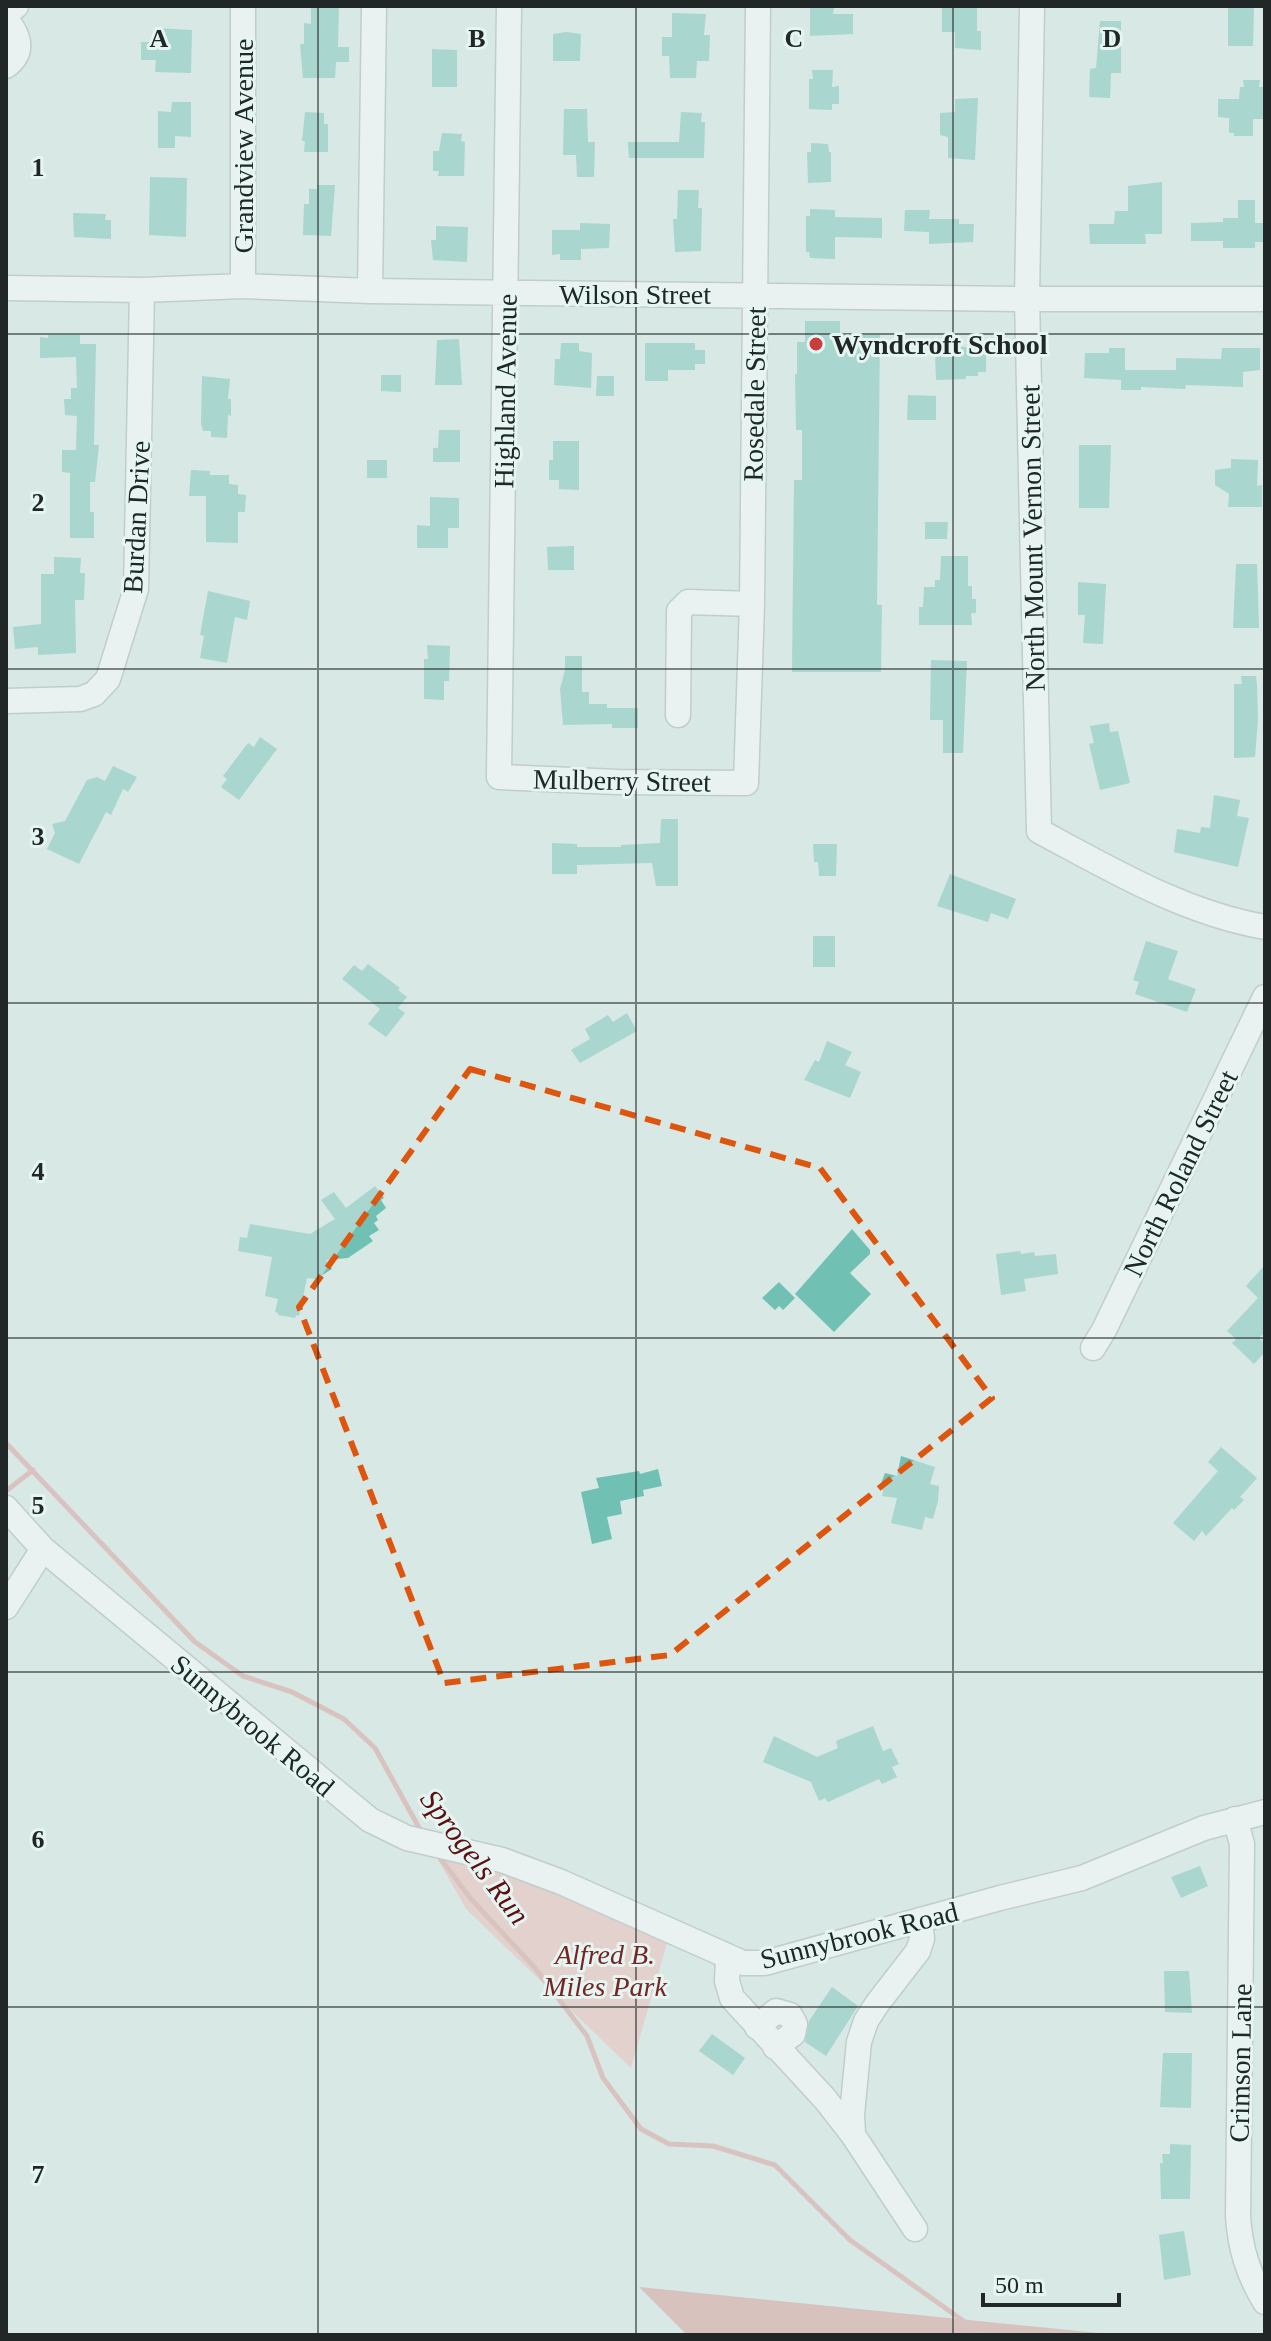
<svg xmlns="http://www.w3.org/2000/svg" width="1271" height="2341" viewBox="0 0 1271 2341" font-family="Georgia,serif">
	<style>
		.green { fill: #f0b7b2 }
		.forest { fill: #d6948f }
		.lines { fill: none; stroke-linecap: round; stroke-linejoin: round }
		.stream { stroke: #da9893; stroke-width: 5 }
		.building { fill: #70c0b4 }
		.minor-casing { stroke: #a0b0ad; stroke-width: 27 }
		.minor { stroke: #fff; stroke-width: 24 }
		.marked { fill: none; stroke: #de560d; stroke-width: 6; stroke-dasharray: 16 10; stroke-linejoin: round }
		.grid { fill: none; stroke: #202726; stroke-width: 2; stroke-opacity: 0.55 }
		.poi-dot { fill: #cb3c3c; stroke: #e5f5f2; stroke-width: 3 }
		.labels { text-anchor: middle; stroke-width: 6; stroke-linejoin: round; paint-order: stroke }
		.street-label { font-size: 28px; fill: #202726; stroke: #e5f5f2 }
		.poi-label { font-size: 28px; font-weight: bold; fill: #202726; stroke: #e5f5f2; text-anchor: start }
		.park-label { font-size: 28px; font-style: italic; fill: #742625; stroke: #e5f5f2 }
		.water-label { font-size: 30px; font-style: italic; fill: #5d0f12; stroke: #e5f5f2 }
		.grid-label { font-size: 26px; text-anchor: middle; font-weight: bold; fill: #202726; stroke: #e5f5f2; stroke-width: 6; stroke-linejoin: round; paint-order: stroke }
	</style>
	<rect width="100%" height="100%" fill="#d8e8e5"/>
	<path class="green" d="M433,1851L522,1876L667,1943L631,2068L466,1909Z"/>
	<path class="forest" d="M639,2287L1119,2335H687Z"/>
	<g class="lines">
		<path class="stream" d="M6,1443L195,1642L243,1676L292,1692L344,1719L375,1748L422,1833
			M6,1491L33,1470
			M437,1854L471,1899L535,1968L587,2036L603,2078L641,2129L669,2144L713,2146L775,2165L850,2240L983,2335"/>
	</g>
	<path class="building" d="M311,6H339L338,47H349V62H336L335,78H303L300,44H304V23L311,24Z
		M942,6H977V31H981V50L955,48V32H942Z
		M1228,6H1254L1253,46H1228Z
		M810,7L831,6L834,7L833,14H853V34L810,36Z
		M672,13L706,14L704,35H710L709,61H697L696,78H670L669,56H662V37H672Z
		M1100,21H1121V73H1111L1110,98L1089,97L1090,69L1096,68Z
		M156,28L192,30L191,73L155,72L156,60H141V42H156Z
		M566,32L581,34L580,61H553V34Z
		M432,49L457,50V87H432Z
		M812,70H833L832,87L839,86V104H832V110L809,109V79H813Z
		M1243,80H1260L1259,87H1263V119H1253V136H1234V133H1229V118L1218,117V99H1239L1240,87H1244Z
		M978,98L975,160L948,158V137L940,135V113L955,112V99Z
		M172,102H191V137L175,136V148H158V111L171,112Z
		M564,109H587L588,142H595L594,177H577L576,155H563Z
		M305,112L324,113V124H328V152H304L305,141H302Z
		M681,112L702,113L701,122H705L704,158H629L628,142H679Z
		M442,133L462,134L461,141L465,142L464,176H438L439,171H433V151H439Z
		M811,143L828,144L829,152H831V182L808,183L807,152H811Z
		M150,177L187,178L186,237L149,235Z
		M1162,182V234H1145L1146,244H1090L1089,224H1114L1115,211H1128V186Z
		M317,185H335L331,236L303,235L304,204H309V189H317Z
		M678,190H699L698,208H702L701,251L675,252L673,219H677Z
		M1238,200H1255V223H1265V242H1255V248H1223V241H1191V223L1223,222V218H1238Z
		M810,209L835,210V217L882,218V238L835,237V259L810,258L809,252H806V216H810Z
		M905,210H930L929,219H959V224H974L973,242L929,244V232L904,231Z
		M73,213L106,214L105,220H111V239L74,237Z
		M580,223L610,224L609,248L581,249V260H560V254L552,255V230H580Z
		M436,226L468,227L467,262L433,260L431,240H436Z
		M805,321H840V335H880L877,605H882L881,672H792L794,480H802V430H796L795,374H797V342H805Z
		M48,335H80V344H96L94,445H99L95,482H90V512H94V538H70V473L62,472V450H76L77,416L65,415L64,399H71V388H77L76,357L40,358V337L48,338Z
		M459,339L462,385H435L437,340Z
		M561,343H579V351L592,353L591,388L554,385L555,359H560Z
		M645,343H695V350H705V364H695V370H668V381H645Z
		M943,347H986V372H978V376H966V379L936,380L935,355H943Z
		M1109,348H1125V370H1176V358L1221,359L1222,348H1260V370L1243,372V387L1186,385L1185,389L1141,387V390H1121V380L1084,378L1085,353H1109Z
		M381,375H401V392L381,391Z
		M202,376L230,379L228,399H231V416L228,415L227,438L211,437V431H203L201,424Z
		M597,376H614V396H596Z
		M908,395L936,396V420H907Z
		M439,430H460V462H433V448H438Z
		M553,441H579V490L559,489V480H549V460H553Z
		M1079,445H1111L1109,508H1079Z
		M1231,459L1258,460L1257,486L1262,485V507H1228L1229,494L1215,485V470L1231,468Z
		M367,460H387V478H367Z
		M191,470L210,471V475H229V484L238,485V494L246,495L245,512H238V543L206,542V496H189Z
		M430,497L459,498V528H448V548H417V525L430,526Z
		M925,522H948L947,539H925Z
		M574,546V570H548L547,547Z
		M941,556H968V586H972V599H976V613H971L972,625H919V607H923L924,587H935V580H940Z
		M54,557L81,558L80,573H85L84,600H75L76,653L38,655V647L15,649L13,627L41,624V574H54Z
		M1236,564H1257L1259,628H1233Z
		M1078,582L1106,584L1103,644L1083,643L1085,615H1078Z
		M208,591L250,601L247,620L235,617L227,663L200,658L204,636L200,635Z
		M427,645L450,646L449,681H444V700L424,699V659H428Z
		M565,656H582V692H589V704H607V708H638V728H612V724L563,725L560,689L565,670Z
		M931,660L967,661L963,753H943V720H930Z
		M1241,676H1256L1257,685L1258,719L1255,757L1234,758V684H1242Z
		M1109,723L1110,732L1118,731L1130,783L1100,790L1089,744L1094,743L1090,726Z
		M260,737L277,749L239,800L221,787L227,779L223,776L248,743L254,747Z
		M113,766L137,777L128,792L123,789L111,815L106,812L79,864L47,849L55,833L52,824L65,821L87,780L97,777L105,781Z
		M1214,795L1240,800L1237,816L1249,818L1238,867L1174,852L1177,829L1200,833L1201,827L1210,828Z
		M661,819H678V886H656L652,863L577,865V874H552V843L577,844V847H621V845L660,843Z
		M813,844H837L836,876H819L818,862H814Z
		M950,874L1016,899L1008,919L991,913L988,922L937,906Z
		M813,936H835V967H813Z
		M1146,941L1178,951L1168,979L1196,989L1187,1012L1135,994L1139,982L1133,980Z
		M368,964L400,988L398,990L407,997L398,1008L405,1013L386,1037L368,1024L380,1009L342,979L354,965L362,971Z
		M627,1013L637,1031L580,1063L571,1050L590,1039L585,1029L608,1015L613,1022Z
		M827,1041L852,1052L845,1065L861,1072L850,1098L804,1080L815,1060L819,1062Z
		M375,1186L384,1198L381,1200L386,1208L376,1216L378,1220L374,1223L379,1230L369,1236L373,1241L348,1258L326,1260L332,1269L316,1279L307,1278L299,1316L296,1315L295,1318L278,1315V1313L275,1312L278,1299L265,1296L272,1257L238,1251L240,1237L247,1238L250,1224L310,1234L335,1219L321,1200L334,1192L346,1208Z
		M852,1229L870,1250V1254L850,1273L871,1294L834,1332L795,1294Z
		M1020,1251L1021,1254L1034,1252L1035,1256L1056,1254L1058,1274L1024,1279L1026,1291L1001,1295L996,1254Z
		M1265,1265V1332L1259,1338L1265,1344V1352L1254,1364L1232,1343L1236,1339L1227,1331L1258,1298L1246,1286Z
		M779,1282L795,1298L783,1310L779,1306L775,1310L762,1298Z
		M1221,1447L1257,1478L1240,1497L1244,1500L1234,1510L1232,1508L1206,1536L1202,1531L1194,1541L1173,1523L1218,1471L1208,1462Z
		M901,1456L935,1467L930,1484L939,1486L938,1501L933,1519L925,1517L922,1530L891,1523L897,1498L882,1496L883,1491L880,1486L885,1473L897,1476Z
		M658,1469L662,1486L643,1490L644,1496L620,1501L622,1514L607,1517L612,1539L592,1544L581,1492L599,1488L596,1478L639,1471L640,1474Z
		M873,1726L883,1751L891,1748L899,1764L892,1767L897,1777L882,1784L879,1779L828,1802L825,1798L819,1801L811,1782L763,1762L774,1736L817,1757L838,1748L836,1741Z
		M1200,1866L1208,1886L1181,1898L1171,1877Z
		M1164,1971H1189L1192,2013L1165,2012Z
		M832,1987L858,2006L826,2056L805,2042L809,2021Z
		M712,2034L745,2058L733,2075L699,2051Z
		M1163,2053H1192L1191,2108L1160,2107Z
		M1170,2144L1191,2145L1190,2199H1161L1160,2163H1163L1162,2154H1170Z
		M1184,2231L1191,2275L1164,2280L1159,2235Z"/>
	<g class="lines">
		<g class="minor-casing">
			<path id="minor" d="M243,6V286
				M509,6L499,777L617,782L746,783L752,604L758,6
				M1032,6L1027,299L1039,831C1110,869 1184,913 1265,927
				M15,7L16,6
				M6,66C22,54 21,41 11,26
				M6,288L142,290L243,286L370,291L1027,299H1265
				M370,291L374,6
				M6,701L80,699L94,694L108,679L136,589L142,290
				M678,715L679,611L688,602L752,604
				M1093,1348L1104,1330L1265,997
				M6,1508L43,1549L370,1820L407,1838L502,1860L561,1882L743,1963H765L1000,1898L1082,1878L1204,1828L1265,1812
				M6,1607L43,1549
				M1235,1819L1242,1844L1238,2216C1240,2248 1248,2274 1265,2302
				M728,1958L727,1981L732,1998L825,2099L853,2135
				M757,2027L776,2011L790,2015L795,2024L793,2034L775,2047
				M915,2229L853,2135L852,2114L859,2042L866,2021L877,2004L918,1951L922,1939L920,1920"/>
		</g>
		<use href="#minor" class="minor"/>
	</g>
	<path d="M0 0H1271V2341H0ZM470,1069L820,1168L992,1398L670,1655L444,1683L299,1307Z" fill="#d8e8e5" fill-opacity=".55" fill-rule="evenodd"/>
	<path class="marked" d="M470,1069L820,1168L992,1398L670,1655L444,1683L299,1307Z"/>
	<path class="grid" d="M318,6V2335M636,6V2335M953,6V2335M6,334H1265M6,669H1265M6,1003H1265M6,1338H1265M6,1672H1265M6,2007H1265"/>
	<circle class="poi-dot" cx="816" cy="344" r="8"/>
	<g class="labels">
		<g class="street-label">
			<text transform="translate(243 146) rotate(-90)" y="10">Grandview Avenue</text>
			<text x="635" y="304">Wilson Street</text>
			<text transform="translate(505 391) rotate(-89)" y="10">Highland Avenue</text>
			<text transform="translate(754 394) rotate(-89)" y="10">Rosedale Street</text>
			<text transform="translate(136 517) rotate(-87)" y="10">Burdan Drive</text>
			<text transform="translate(1032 538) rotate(-91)" y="10">North Mount Vernon Street</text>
			<text transform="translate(622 780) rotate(1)" y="10">Mulberry Street</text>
			<text transform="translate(1180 1173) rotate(-64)" y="10">North Roland Street</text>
			<text transform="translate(253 1725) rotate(40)" y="10">Sunnybrook Road</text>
			<text transform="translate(859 1935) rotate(-14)" y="10">Sunnybrook Road</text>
			<text transform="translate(1240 2063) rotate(-89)" y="10">Crimson Lane</text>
		</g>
		<g class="poi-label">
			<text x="832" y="354">Wyndcroft School</text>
		</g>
		<g class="park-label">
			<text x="605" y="1964">Alfred B.<tspan x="605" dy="32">Miles Park</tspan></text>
		</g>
		<g class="water-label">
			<text transform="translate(475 1857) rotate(53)" y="10">Sprogels Run</text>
		</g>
	</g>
	<g class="grid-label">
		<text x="159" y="47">A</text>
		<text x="477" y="47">B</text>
		<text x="794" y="47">C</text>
		<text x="1112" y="47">D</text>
		<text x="38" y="176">1</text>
		<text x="38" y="511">2</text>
		<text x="38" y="845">3</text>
		<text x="38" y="1180">4</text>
		<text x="38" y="1514">5</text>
		<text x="38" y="1848">6</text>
		<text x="38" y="2183">7</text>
	</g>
	<rect width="1271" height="2341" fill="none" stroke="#202726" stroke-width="16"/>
	<path d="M983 2293v12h136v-12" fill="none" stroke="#202726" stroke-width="4"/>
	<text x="995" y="2293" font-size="24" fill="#202726" stroke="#e5f5f2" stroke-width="6" paint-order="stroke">50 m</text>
</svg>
